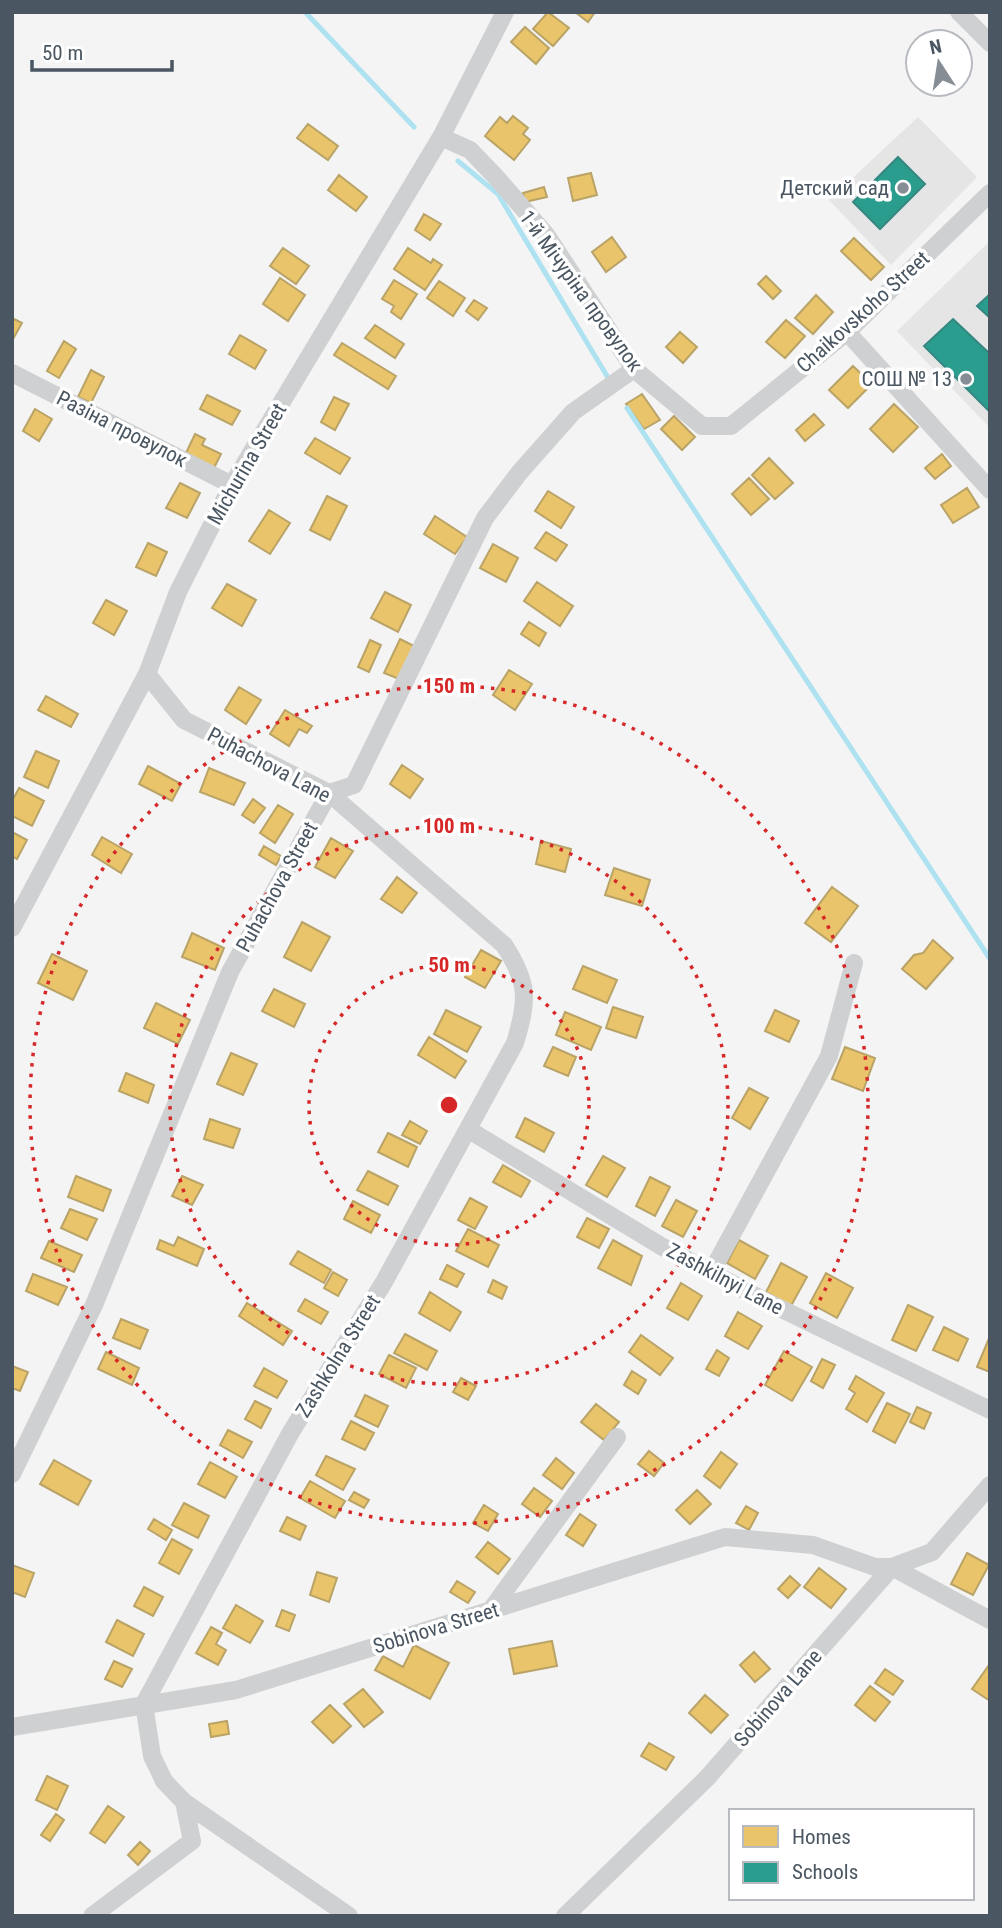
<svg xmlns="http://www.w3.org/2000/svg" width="1002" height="1928" viewBox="0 0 1002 1928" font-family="'Roboto Condensed',sans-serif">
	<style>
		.education { fill: #e6e5e6 }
		.homes { fill: #e9c46a; stroke: #b9a367; stroke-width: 2 }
		.schools { fill: #2a9d8f; stroke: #348881; stroke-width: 2 }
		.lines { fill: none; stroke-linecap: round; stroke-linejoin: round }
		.stream { stroke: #aee2f0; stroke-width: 5 }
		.street { stroke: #ced0d2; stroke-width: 18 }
		.ring { fill: none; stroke: #d62828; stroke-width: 3.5; stroke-dasharray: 3.5 7 }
		.poi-dot { fill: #868d94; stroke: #fff; stroke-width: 2.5 }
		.labels { text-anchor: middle; stroke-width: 7; stroke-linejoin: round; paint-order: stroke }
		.poi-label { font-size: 21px; fill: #4a5661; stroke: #fff; text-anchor: end }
		.street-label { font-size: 21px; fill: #4a5661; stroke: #fff }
		.centre { fill: #d62828; stroke: #fff; stroke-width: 3.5 }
		.ring-label { font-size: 21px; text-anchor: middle; font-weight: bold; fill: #d62828; stroke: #fff; stroke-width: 7; stroke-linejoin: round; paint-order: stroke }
	</style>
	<rect width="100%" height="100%" fill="#f4f4f4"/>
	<path class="education" d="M918,117L977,177L891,265L829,200Z
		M990,241V428L897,331Z"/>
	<path class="homes" d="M548,12L569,28L553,46L533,29Z
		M575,12H595L588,22Z
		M525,27L549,48L536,64L511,42Z
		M513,116L528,128L523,134L530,140L514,160L485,136L500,117L507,123Z
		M308,124L338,146L328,160L297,138Z
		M591,173L597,195L573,201L568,178Z
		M339,175L367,197L356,211L328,190Z
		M544,187L547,197L525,202L523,193Z
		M424,214L441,224L430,240L415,230Z
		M612,237L626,257L606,272L592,252Z
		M854,238L884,267L871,280L841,251Z
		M283,248L309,266L296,284L270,266Z
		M408,248L431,263L433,259L442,265L425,290L394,269Z
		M766,276L781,291L773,299L758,284Z
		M280,278L305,295L288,321L263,304Z
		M394,280L417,294L401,319L391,312L394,306L382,299Z
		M439,281L465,298L453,316L427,298Z
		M816,295L833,312L813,334L795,318Z
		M474,300L487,308L478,320L466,311Z
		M12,318L22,323L12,341Z
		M786,320L805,336L785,358L766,342Z
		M375,325L404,344L395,358L365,338Z
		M680,332L697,347L683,363L666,347Z
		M240,335L266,350L255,369L229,354Z
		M64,341L76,349L59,378L47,371Z
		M342,343L396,376L388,389L334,355Z
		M853,366L872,384L848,408L829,390Z
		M91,370L104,377L91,403L78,397Z
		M642,394L660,420L644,429L626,404Z
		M207,395L240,411L232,425L200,409Z
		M334,397L349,404L335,430L321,422Z
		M894,404L918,427L893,452L870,429Z
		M35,409L52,419L39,441L23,431Z
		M814,414L824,425L805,441L796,430Z
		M674,416L695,437L682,450L661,429Z
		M195,434L205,439L202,445L221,454L214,468L185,455Z
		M315,438L350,458L340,474L305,453Z
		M942,454L951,466L935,479L925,468Z
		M769,458L793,483L775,499L752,475Z
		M749,478L769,499L751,515L732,494Z
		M180,483L200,493L187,518L166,508Z
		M967,488L979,507L953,523L941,505Z
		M548,491L574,507L561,528L535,511Z
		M327,496L347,506L330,540L310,530Z
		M269,510L290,523L270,554L249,541Z
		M435,516L467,537L455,554L424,534Z
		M546,532L567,545L556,561L535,548Z
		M148,543L167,552L156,576L136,567Z
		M493,544L518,558L506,582L480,568Z
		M537,582L573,606L560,626L524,601Z
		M227,584L256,600L242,626L212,608Z
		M385,592L411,605L398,632L371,618Z
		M106,600L127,611L114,635L93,623Z
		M529,622L546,633L539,646L521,634Z
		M400,639L414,646L399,679L384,673Z
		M370,640L381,645L369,672L358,667Z
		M509,670L532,684L515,710L493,695Z
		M239,687L261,700L246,724L225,710Z
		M46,696L78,714L71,727L38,710Z
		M285,710L312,726L307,733L299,729L289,746L270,734Z
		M36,751L59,761L48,788L24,777Z
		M402,765L423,779L410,798L390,784Z
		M148,766L181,784L172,801L139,784Z
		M209,768L245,783L234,805L200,792Z
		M19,788L44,801L32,826L12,816V801Z
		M253,799L265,808L254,823L242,815Z
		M278,805L293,814L275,843L260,833Z
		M12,832L27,840L17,859L12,856Z
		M102,837L132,854L121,873L92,855Z
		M331,838L353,851L335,878L315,867Z
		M541,841L571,849L565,872L536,864Z
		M264,846L281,856L276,865L259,855Z
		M614,868L650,880L642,906L605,895Z
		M397,877L417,893L402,913L381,899Z
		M832,887L858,906L831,942L805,923Z
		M302,922L330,937L311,971L284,957Z
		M192,933L224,948L215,970L182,957Z
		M933,940L953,958L926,989L902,969L914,955L923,953Z
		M481,950L501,961L485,988L465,977Z
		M52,954L87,971L73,1000L38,983Z
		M583,966L617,980L607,1003L573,989Z
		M274,989L305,1004L294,1027L262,1011Z
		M156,1003L190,1020L178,1044L144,1028Z
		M613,1007L643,1017L636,1038L606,1028Z
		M446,1010L481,1027L467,1052L434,1034Z
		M775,1010L799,1021L789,1042L765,1031Z
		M565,1012L601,1027L591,1050L556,1035Z
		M429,1037L466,1061L455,1078L418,1055Z
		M553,1047L576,1057L568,1076L544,1066Z
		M845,1047L875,1058L863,1091L832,1079Z
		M231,1053L257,1064L243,1095L217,1084Z
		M126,1073L154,1085L148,1103L119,1091Z
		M749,1088L768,1098L750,1129L732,1118Z
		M525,1118L554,1133L544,1152L516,1137Z
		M210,1119L240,1129L233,1148L204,1139Z
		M410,1121L427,1131L420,1144L402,1135Z
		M388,1133L417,1147L408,1167L378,1152Z
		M603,1156L625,1168L607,1197L586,1185Z
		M503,1165L530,1181L521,1197L493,1182Z
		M368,1171L398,1186L388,1205L357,1190Z
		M76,1176L111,1190L103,1211L68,1197Z
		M182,1176L203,1185L192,1205L172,1196Z
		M650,1177L670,1187L655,1216L636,1206Z
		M470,1198L487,1207L475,1229L458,1220Z
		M676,1200L697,1211L683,1237L662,1226Z
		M353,1201L380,1215L371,1233L344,1219Z
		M70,1209L97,1219L87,1240L61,1228Z
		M587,1218L609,1229L599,1248L577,1237Z
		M468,1229L499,1245L488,1267L456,1251Z
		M178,1237L204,1249L197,1266L157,1249L160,1240L174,1246Z
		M613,1240L642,1256L631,1285L598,1268Z
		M739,1240L768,1256L755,1279L727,1263Z
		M49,1241L82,1255L74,1272L41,1258Z
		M298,1251L331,1270L324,1283L290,1264Z
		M781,1263L807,1277L791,1306L766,1292Z
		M447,1265L464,1274L457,1287L440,1279Z
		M333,1272L347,1280L338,1296L324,1288Z
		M826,1273L853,1288L837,1318L810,1303Z
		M33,1274L67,1287L58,1305L26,1291Z
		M493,1280L507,1287L502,1299L488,1292Z
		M681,1283L702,1296L688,1320L667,1308Z
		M430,1292L461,1312L450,1331L419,1313Z
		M305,1299L328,1312L321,1324L298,1311Z
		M247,1303L292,1331L283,1345L239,1316Z
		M908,1305L933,1317L916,1351L892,1340Z
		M738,1312L762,1326L748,1349L725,1336Z
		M121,1319L148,1330L140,1349L113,1338Z
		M944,1327L968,1339L958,1361L933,1350Z
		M405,1334L437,1351L427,1370L394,1353Z
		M641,1335L673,1358L660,1375L629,1352Z
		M990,1336V1372L977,1367Z
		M717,1350L729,1358L719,1376L706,1369Z
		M784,1351L812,1367L792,1401L765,1385Z
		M106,1352L139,1368L132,1385L98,1369Z
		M389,1355L416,1368L406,1388L379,1374Z
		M822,1359L835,1365L823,1388L811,1381Z
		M12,1366L28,1372L20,1391L12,1388Z
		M264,1368L287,1381L277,1398L254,1386Z
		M632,1371L646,1380L638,1394L624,1385Z
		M856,1376L884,1393L867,1422L846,1409L855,1393L849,1389Z
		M461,1378L476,1386L468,1400L453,1392Z
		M365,1395L388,1406L378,1427L355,1416Z
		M255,1401L271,1409L261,1428L245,1419Z
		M887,1403L910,1414L895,1443L873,1431Z
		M596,1404L619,1422L604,1440L581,1422Z
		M917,1407L931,1413L924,1429L910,1422Z
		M351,1421L374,1433L365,1450L342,1439Z
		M228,1430L252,1442L243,1458L220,1445Z
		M649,1451L664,1463L654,1476L638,1464Z
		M721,1452L737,1464L720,1488L704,1476Z
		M326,1456L355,1469L343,1490L316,1475Z
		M556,1458L574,1473L562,1489L543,1475Z
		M54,1460L91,1481L78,1505L40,1484Z
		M210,1462L237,1477L225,1498L198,1484Z
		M310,1481L345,1501L335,1518L300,1498Z
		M534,1488L552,1501L540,1517L522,1504Z
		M697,1490L711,1504L690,1524L676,1510Z
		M354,1492L369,1500L364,1508L349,1500Z
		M184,1503L209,1516L198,1538L172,1525Z
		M484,1505L498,1514L488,1531L473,1523Z
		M746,1506L758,1513L749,1530L736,1523Z
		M580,1514L596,1525L583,1546L566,1535Z
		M287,1517L306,1526L300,1540L280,1531Z
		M154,1519L172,1530L166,1540L148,1529Z
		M172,1539L192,1550L179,1574L159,1563Z
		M488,1542L510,1559L498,1574L476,1557Z
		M967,1553L989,1565L973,1595L951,1584Z
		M12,1565L34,1573L25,1597L12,1592Z
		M819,1568L846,1589L831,1608L804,1587Z
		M317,1572L337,1578L329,1602L310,1595Z
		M790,1576L800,1585L788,1598L778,1589Z
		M457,1581L475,1592L468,1603L450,1592Z
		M144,1587L163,1597L153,1616L134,1606Z
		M236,1605L263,1621L250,1643L223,1628Z
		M282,1610L295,1615L289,1631L276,1626Z
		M117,1620L144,1634L133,1656L106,1642Z
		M211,1627L222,1633L216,1644L226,1650L218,1665L196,1653Z
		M552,1641L557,1666L514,1674L509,1649Z
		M414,1645L449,1663L430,1699L375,1670L383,1656L403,1667Z
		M754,1652L770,1669L755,1682L740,1665Z
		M114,1661L132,1669L122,1687L105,1679Z
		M989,1665H990V1701L972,1689Z
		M885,1669L903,1681L893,1695L875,1683Z
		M870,1686L890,1702L875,1721L855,1705Z
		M363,1689L383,1712L364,1727L344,1704Z
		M705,1695L728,1715L711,1733L689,1713Z
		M330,1705L351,1726L333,1743L312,1722Z
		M227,1721L229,1734L211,1737L209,1724Z
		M649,1743L674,1757L666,1770L641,1756Z
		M47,1776L68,1786L57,1810L36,1800Z
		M108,1806L124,1817L105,1843L90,1833Z
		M56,1814L64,1820L50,1841L41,1835Z
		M140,1842L150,1851L138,1865L128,1855Z"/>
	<path class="schools" d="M898,157L925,184L880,229L853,202Z
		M990,294V318L977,306Z
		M953,319L990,354V412L924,346Z"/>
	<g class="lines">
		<path class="stream" d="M305,12L414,127
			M458,161L498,194L610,381
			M627,408L990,959"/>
		<path class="street" d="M959,12L990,43
			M441,137L470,150L496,177L547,236L634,369L702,426H731L847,332L990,193
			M847,332L990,490
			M12,373L232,485
			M147,674L184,720L329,793L504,945C529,983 528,1000 515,1043L384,1282L291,1432L144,1704L152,1756L164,1781L184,1802L349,1916
			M12,928L147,674L178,592L232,485L441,137L505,12
			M469,1130L661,1246L765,1301L990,1410
			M712,1271L829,1056L854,963
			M12,1474L94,1305L230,972L329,793L354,785L485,518L519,473L573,412L634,369
			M490,1611L617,1437
			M12,1727L236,1690L725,1537L813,1545L875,1567H892L990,1620
			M92,1916L192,1841L184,1802
			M565,1916L707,1778L892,1567L932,1552L990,1485"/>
	</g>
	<g class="ring">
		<circle cx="449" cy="1105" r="140"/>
		<circle cx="449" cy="1105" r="279"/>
		<circle cx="449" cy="1105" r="419"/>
	</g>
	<g class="poi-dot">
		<circle cx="903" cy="188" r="7"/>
		<circle cx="966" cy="379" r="7"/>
	</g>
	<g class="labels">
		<g class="poi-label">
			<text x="889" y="195">Детский сад</text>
			<text x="952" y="386">СОШ № 13</text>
		</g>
		<g class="street-label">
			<text transform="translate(581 291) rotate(54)" y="7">1-й Мічуріна провулок</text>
			<text transform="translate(863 312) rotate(-42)" y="7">Chaikovskoho Street</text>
			<text transform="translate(122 429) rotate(27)" y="7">Разіна провулок</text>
			<text transform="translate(247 464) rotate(-60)" y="7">Michurina Street</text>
			<text transform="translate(269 765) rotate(28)" y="7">Puhachova Lane</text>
			<text transform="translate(277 887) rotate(-61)" y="7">Puhachova Street</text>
			<text transform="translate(725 1279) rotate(28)" y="7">Zashkilnyi Lane</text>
			<text transform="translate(338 1356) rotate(-58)" y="7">Zashkolna Street</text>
			<text transform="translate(436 1628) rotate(-17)" y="7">Sobinova Street</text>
			<text transform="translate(778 1698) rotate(-49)" y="7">Sobinova Lane</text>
		</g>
	</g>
	<circle cx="449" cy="1105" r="10" class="centre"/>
	<g class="ring-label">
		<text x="449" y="693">150 m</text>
		<text x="449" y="833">100 m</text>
		<text x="449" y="972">50 m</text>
	</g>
	<rect width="1002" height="1928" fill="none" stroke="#4a5661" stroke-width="28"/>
	<rect x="729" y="1809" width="245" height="91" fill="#ffffff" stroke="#b7bbc0" stroke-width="2"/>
	<rect x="743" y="1826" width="35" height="21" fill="#e9c46a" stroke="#b7bbc0" stroke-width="2"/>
	<text x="792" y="1844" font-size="21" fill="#4a5661">Homes</text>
	<rect x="743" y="1862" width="35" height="21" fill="#2a9d8f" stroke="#b7bbc0" stroke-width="2"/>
	<text x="792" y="1879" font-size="21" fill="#4a5661">Schools</text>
	<g transform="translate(939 63) rotate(348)"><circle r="33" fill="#ffffff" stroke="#b7bbc0" stroke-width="2"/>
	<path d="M0-5L12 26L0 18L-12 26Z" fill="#868d94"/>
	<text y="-10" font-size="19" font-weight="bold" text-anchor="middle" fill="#4a5661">N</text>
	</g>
	<path d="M32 60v10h140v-10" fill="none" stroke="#4a5661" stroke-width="3.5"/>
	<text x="42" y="60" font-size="21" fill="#4a5661" stroke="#ffffff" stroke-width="5" paint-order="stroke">50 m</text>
</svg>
